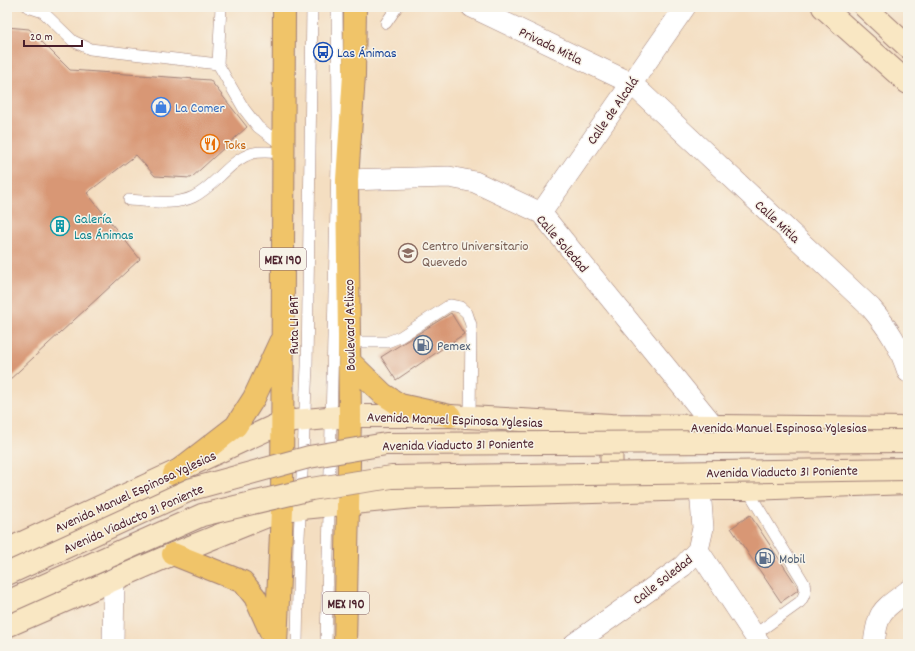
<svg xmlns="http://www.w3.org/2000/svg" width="915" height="651" viewBox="0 0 915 651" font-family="Dekko,sans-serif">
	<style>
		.building { fill: #d89775 }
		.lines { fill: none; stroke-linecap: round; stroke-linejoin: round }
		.service-casing { stroke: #9f7e76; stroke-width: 12 }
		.minor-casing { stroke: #9f7e76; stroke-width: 22 }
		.secondary-casing { stroke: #9f7e76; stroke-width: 24 }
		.primary-casing { stroke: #9f7e76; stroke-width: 24 }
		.service { stroke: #fff; stroke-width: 11 }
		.minor { stroke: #fff; stroke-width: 21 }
		.secondary { stroke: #f9e7c3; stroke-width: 22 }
		.primary { stroke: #f0c469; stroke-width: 22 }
		.secondary-bridge-casing { stroke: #9f7e76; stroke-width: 24; stroke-linecap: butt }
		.secondary-bridge { stroke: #f9e7c3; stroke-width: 22 }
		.labels { text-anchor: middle; stroke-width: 3; stroke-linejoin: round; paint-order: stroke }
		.shield { fill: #f7f3e8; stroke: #7e5f64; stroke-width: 1 }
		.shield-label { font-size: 13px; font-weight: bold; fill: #4a1f2b }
		.street-label { font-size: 14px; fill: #4a1f2b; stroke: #f7f3e8 }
		.transit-label { font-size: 14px; fill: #164399; stroke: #f7f3e8; text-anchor: start }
		.shop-label { font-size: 14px; fill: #366cbe; stroke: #f7f3e8; text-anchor: start }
		.food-label { font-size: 14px; fill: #c56008; stroke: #f7f3e8; text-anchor: start }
		.culture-label { font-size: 14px; fill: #0d838f; stroke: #f7f3e8; text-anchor: start }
		.education-label { font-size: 14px; fill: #785e54; stroke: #f7f3e8; text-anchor: start }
		.service-label { font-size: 14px; fill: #4e5e75; stroke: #f7f3e8; text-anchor: start }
	</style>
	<rect width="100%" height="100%" fill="#f7f3e8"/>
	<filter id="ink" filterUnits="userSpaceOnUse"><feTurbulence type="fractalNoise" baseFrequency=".025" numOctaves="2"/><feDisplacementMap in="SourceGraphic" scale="8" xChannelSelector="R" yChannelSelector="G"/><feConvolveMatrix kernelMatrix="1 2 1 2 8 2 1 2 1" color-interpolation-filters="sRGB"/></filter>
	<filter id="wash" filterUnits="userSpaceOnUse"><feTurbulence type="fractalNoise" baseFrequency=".012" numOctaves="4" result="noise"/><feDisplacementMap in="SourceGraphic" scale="16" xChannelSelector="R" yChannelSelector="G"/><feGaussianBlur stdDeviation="0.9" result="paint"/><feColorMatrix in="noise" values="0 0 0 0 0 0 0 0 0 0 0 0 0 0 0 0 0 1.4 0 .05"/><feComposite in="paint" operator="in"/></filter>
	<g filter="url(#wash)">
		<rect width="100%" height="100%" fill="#f4dec1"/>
		<g id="blocks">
			<path class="building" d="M7,27L29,29L70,70L210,80L247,127L191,178L155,176L136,155L87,193L140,259L7,382Z
				M451,313L464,334L396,380L381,357Z
				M750,515L797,586L798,590L781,602L731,528Z"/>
		</g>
	</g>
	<g filter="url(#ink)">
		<use href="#blocks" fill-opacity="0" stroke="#9f7e76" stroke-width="1"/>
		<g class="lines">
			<g class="service-casing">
				<path id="service" d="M28,7L43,12L73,41L90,49L218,64L244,109L258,127L283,146
					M386,23L397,7
					M218,64L221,7
					M129,200C149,201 174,206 193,197C215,187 229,160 253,153C262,151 274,153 284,152
					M349,342H387L400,337L450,305L460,307L467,313L471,325L470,418
					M747,489L804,583C806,591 805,595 800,602L754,635
					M297,644L299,538L307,367L312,7
					M326,644L338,118L337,7"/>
			</g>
			<g class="minor-casing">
				<path id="minor" d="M472,7L631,83L871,308C889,329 899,345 908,372
					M347,180L449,177L475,182L541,213L714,426
					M541,213L685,7
					M698,550L760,644
					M113,644L114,578
					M574,644L683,566L698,550L703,528L700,489
					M874,644C878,610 881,611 908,591"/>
			</g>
			<g class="secondary-casing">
				<path id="secondary" d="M823,7L908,83
					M865,7L908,47
					M611,425L612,491
					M7,550L283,422L350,416H450L611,425L908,428
					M7,626L173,554L282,510L414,497L700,489H747L908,483"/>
			</g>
			<g class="primary-casing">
				<path id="primary" d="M350,362L383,394L400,405L450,416
					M174,474L236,426L254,398L280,342
					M173,554L243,582L255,597L274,639
					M276,644L282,510L284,7
					M345,644L350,416L347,180L354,75L355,7"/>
			</g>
			<use href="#service" class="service"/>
			<use href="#minor" class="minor"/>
			<use href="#secondary" class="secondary"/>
			<use href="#primary" class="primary"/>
			<g class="secondary-bridge-casing">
				<path id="secondary-bridge" d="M7,574L192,489L309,457L386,444L908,441
					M7,602L202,515L311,489L392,477L908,469"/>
			</g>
			<use href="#secondary-bridge" class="secondary-bridge"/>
		</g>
	</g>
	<defs>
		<g id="bus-ring" transform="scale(1)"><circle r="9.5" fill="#f7f3e8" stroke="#1a4fb4" stroke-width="1.5"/><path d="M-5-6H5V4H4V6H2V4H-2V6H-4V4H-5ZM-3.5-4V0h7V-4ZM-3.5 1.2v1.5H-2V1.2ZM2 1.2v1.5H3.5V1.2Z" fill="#1a4fb4"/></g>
		<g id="shop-ring" transform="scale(1)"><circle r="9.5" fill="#f7f3e8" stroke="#3f7fe0" stroke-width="1.5"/><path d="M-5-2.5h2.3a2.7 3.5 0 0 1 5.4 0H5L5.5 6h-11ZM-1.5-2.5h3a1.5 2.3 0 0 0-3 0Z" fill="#3f7fe0"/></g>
		<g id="restaurant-ring" transform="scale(1)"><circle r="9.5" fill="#f7f3e8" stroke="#e8710a" stroke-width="1.5"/><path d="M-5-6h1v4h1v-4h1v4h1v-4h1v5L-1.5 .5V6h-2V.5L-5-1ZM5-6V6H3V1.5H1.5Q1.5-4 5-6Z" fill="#e8710a"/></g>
		<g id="building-ring" transform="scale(1)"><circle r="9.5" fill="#f7f3e8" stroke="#0f9aa8" stroke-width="1.5"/><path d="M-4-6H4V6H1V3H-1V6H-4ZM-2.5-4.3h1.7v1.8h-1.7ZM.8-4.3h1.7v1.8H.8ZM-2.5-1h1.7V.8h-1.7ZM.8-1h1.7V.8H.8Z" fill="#0f9aa8"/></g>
		<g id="university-ring" transform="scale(1)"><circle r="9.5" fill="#f7f3e8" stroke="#8d6e63" stroke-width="1.5"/><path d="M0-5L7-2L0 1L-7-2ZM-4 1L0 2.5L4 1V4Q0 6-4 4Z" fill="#8d6e63"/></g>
		<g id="fuel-ring" transform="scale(1)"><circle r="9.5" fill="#f7f3e8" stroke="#5c6f8a" stroke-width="1.5"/><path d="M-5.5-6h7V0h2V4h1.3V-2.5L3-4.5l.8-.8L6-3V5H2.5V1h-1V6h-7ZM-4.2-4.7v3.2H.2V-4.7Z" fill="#5c6f8a"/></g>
	</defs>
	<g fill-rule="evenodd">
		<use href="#bus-ring" x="323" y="52"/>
		<use href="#shop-ring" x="161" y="107"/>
		<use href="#restaurant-ring" x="210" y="144"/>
		<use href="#building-ring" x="60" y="226"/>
		<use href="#university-ring" x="408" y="253"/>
		<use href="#fuel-ring" x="423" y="345"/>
		<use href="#fuel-ring" x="765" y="558"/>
	</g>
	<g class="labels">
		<g class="shield">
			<rect x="260" y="248" width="46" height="22" rx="3"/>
			<rect x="323" y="592" width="46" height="22" rx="3"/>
		</g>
		<g class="shield-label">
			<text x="283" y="264">MEX 190</text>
			<text x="346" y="608">MEX 190</text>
		</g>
		<g class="street-label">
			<text transform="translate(551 45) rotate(26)" y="5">Privada Mitla</text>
			<text transform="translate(612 110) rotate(-55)" y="5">Calle de Alcalá</text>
			<text transform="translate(778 221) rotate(43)" y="5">Calle Mitla</text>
			<text transform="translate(563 243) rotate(49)" y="5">Calle Soledad</text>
			<text transform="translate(293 325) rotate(-90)" y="5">Ruta L1 BRT</text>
			<text transform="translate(349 325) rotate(-91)" y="5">Boulevard Atlixco</text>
			<text transform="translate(455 419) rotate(2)" y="5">Avenida Manuel Espinosa Yglesias</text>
			<text x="779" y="432">Avenida Manuel Espinosa Yglesias</text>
			<text transform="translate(458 444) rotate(-1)" y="5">Avenida Viaducto 31 Poniente</text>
			<text transform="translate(782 471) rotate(-1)" y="5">Avenida Viaducto 31 Poniente</text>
			<text transform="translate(135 491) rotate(-25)" y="5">Avenida Manuel Espinosa Yglesias</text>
			<text transform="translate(133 518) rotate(-24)" y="5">Avenida Viaducto 31 Poniente</text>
			<text transform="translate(662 579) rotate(-38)" y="5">Calle Soledad</text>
		</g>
		<g class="transit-label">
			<text x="337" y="57">Las Ánimas</text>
		</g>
		<g class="shop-label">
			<text x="175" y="112">La Comer</text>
		</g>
		<g class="food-label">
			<text x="224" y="149">Toks</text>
		</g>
		<g class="culture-label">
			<text x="74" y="223">Galería<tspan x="74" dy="16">Las Ánimas</tspan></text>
		</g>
		<g class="education-label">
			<text x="422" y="250">Centro Universitario<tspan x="422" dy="16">Quevedo</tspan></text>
		</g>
		<g class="service-label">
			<text x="437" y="350">Pemex</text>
			<text x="779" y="563">Mobil</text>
		</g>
	</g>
	<rect width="915" height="651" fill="none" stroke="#f7f3e8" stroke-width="24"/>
	<path d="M24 40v6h58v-6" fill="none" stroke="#4a1f2b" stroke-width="2"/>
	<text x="30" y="40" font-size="12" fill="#4a1f2b" stroke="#f7f3e8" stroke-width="3" paint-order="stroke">20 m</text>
</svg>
